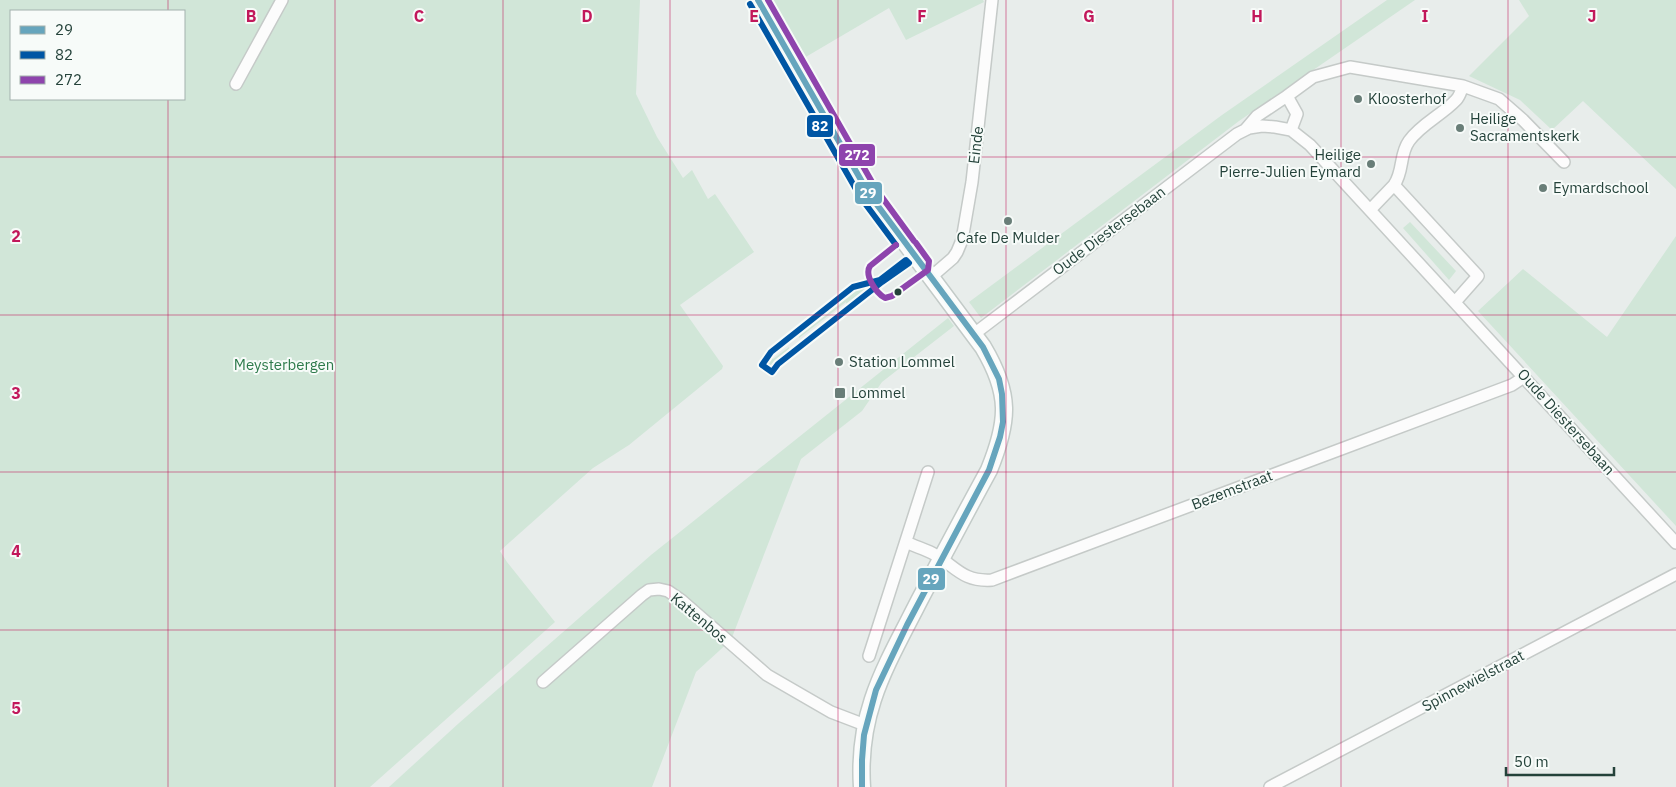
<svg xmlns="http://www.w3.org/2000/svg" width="1676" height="787" viewBox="0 0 1676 787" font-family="'IBM Plex Sans',sans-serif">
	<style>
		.green { fill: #d1e6d8; fill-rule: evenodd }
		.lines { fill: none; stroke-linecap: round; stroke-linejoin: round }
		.minor-casing { stroke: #c5cac8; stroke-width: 14 }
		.secondary-casing { stroke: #c3cbc8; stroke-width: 19 }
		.minor { stroke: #fcfcfc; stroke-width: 11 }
		.secondary { stroke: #fcfcfc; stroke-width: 16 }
		.bus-1-casing { stroke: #f7fbf9; stroke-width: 10 }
		.bus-2-casing { stroke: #f7fbf9; stroke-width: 10 }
		.bus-3-casing { stroke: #f7fbf9; stroke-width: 10 }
		.bus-1 { stroke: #66a5bd; stroke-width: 6 }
		.bus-2 { stroke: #0056a4; stroke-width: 6 }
		.bus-3 { stroke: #8e44ad; stroke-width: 6 }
		.grid { fill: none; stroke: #c2185b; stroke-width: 1; stroke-opacity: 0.55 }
		.poi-dot { fill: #697e78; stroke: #f7fbf9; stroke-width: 2 }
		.bus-dot { fill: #24423a; stroke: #f7fbf9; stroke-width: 2 }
		.labels { text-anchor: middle; stroke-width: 4; stroke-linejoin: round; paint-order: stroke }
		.poi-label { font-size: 15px; fill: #24423a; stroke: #f7fbf9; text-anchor: start }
		.street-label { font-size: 15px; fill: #24423a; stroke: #f7fbf9 }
		.park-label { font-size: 15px; fill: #2d7a4b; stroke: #f7fbf9 }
		.grid-label { font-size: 16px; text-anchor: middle; font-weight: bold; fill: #c2185b; stroke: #f7fbf9; stroke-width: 4; stroke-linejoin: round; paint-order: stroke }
		.line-badge { stroke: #f7fbf9; stroke-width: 2 }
		.badge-label { font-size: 14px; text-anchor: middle; font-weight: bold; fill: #fff }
	</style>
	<rect width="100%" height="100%" fill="#e8edeb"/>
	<path class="green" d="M0,0H640L636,94L657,137L683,178L692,170L708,199L715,194L754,252L680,305L723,366L722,369L629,445L593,468L500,551L507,562L555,622L370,787H0ZM11,11H184V99H11Z
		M771,0H983L984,2L906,40L889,8L804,58Z
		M1387,0H1415L1239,121L981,318L969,302L1222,115Z
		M1519,0H1676V189L1583,101L1552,130L1520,100L1469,76L1529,16Z
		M1410,222L1456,271L1449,280L1403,228Z
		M1676,236V526L1478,311L1523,269L1607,337Z
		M870,279L875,280L878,287L875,292L848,314L846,302L799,338L797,328C818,311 844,284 870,279Z
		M948,318L954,326L882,382L862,411L801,459L731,640L696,672L652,787H389L459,723L651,555Z
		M789,347L791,358L777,369L770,371C763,370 759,365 761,357L771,348L773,359Z"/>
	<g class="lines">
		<g class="minor-casing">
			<path id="minor" d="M236,84L282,0
				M1245,130L1257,116L1287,96
				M1291,130L1297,114L1287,96L1313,77L1350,67L1463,86L1499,99L1523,120L1564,162
				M1394,185C1404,171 1399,155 1409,141C1421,124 1442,115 1456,100C1460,96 1461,90 1463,86
				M1370,210L1394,185L1478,276L1455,302
				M931,277L953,258L957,252L962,240L972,182L992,0
				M974,334L1237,134L1249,128L1262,126L1275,127L1291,130L1310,145L1676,543
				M906,542C914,546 924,549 932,553C955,565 961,582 992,580L1512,385L1524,377
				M869,656L928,472
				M543,682L642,595L649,590L659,589L668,591L681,600L767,675L831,712L865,725
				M1270,787L1676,574"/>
		</g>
		<g class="secondary-casing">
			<path id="secondary" d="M758,0L835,137L869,194L983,347C1011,394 1009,421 989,470C965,514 942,557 919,601C886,666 857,711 862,787"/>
		</g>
		<use href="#minor" class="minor"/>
		<use href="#secondary" class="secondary"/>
		<g class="bus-1-casing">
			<path id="bus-1" d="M758,0L869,194L983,347L999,379L1002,394L1003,422L1000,437L989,470L907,625L876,690L864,735L862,760V787"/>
		</g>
		<g class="bus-2-casing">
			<path id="bus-2" d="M750,4L861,198L896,245
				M906,260L909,263L882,282L778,364L772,372L762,365L771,352L853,287L880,280Z"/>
		</g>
		<g class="bus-3-casing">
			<path id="bus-3" d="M768,0L876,189L914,241
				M896,245L870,266C864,275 876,293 885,298L892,296L928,270L929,261L916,243"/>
		</g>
		<use href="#bus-1" class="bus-1"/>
		<use href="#bus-2" class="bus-2"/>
		<use href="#bus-3" class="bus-3"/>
	</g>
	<path class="grid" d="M168,0V11M335,0V787M503,0V787M670,0V787M838,0V787M1006,0V787M1173,0V787M1341,0V787M1508,0V787M168,99V787M0,157H1676M0,315H1676M0,472H1676M0,630H1676"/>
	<g class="poi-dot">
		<circle cx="1358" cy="99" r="5"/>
		<circle cx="1460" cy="128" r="5"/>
		<circle cx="1371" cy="164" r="5"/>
		<circle cx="1543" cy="188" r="5"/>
		<circle cx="1008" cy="221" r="5"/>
		<circle cx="839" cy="362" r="5"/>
		<rect x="834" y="387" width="12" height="12" rx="2.5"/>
	</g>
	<circle class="bus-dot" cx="898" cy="292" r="4.5"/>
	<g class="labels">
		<g class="poi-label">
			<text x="1368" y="104">Kloosterhof</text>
			<text x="1470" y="124">Heilige<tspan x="1470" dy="17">Sacramentskerk</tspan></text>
			<text x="1361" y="160" text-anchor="end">Heilige<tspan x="1361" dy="17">Pierre-Julien Eymard</tspan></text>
			<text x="1553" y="193">Eymardschool</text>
			<text x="1008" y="243" text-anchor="middle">Cafe De Mulder</text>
			<text x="849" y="367">Station Lommel</text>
			<text x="851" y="398">Lommel</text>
		</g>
		<g class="street-label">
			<text transform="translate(976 145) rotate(-83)" y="5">Einde</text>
			<text transform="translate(1109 231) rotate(-37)" y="5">Oude Diestersebaan</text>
			<text transform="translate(1566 422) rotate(48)" y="5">Oude Diestersebaan</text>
			<text transform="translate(1232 490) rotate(-21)" y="5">Bezemstraat</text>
			<text transform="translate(699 618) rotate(40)" y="5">Kattenbos</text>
			<text transform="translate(1473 681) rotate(-28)" y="5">Spinnewielstraat</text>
		</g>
		<g class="park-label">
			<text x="284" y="370">Meysterbergen</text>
		</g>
	</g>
	<g class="grid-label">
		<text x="251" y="22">B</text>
		<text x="419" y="22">C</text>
		<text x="587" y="22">D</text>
		<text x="754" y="22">E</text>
		<text x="922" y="22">F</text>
		<text x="1089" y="22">G</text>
		<text x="1257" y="22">H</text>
		<text x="1425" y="22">I</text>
		<text x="1592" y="22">J</text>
		<text x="16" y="242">2</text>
		<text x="16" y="399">3</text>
		<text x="16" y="557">4</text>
		<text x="16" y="714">5</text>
	</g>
	<g class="line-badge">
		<rect x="806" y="114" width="28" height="24" rx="5" fill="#0056a4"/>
		<rect x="838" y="143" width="38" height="24" rx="5" fill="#8e44ad"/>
		<rect x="854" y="181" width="29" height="24" rx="5" fill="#66a5bd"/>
		<rect x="917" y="567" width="29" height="24" rx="5" fill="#66a5bd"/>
	</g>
	<g class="badge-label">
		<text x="820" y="131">82</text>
		<text x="857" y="160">272</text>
		<text x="868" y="198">29</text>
		<text x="931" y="584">29</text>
	</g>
	<rect x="10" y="10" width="175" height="90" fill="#f7fbf9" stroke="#a3b1ad"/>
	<rect x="20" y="26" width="25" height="8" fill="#66a5bd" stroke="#a3b1ad"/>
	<text x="55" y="35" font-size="15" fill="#24423a">29</text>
	<rect x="20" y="51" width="25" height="8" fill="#0056a4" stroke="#a3b1ad"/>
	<text x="55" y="60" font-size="15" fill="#24423a">82</text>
	<rect x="20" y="76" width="25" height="8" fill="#8e44ad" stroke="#a3b1ad"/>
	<text x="55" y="85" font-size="15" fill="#24423a">272</text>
	<path d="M1506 767v8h108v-8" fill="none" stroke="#24423a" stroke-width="2.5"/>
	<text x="1514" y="767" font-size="15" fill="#24423a" stroke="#f7fbf9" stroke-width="4" paint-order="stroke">50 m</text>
</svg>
